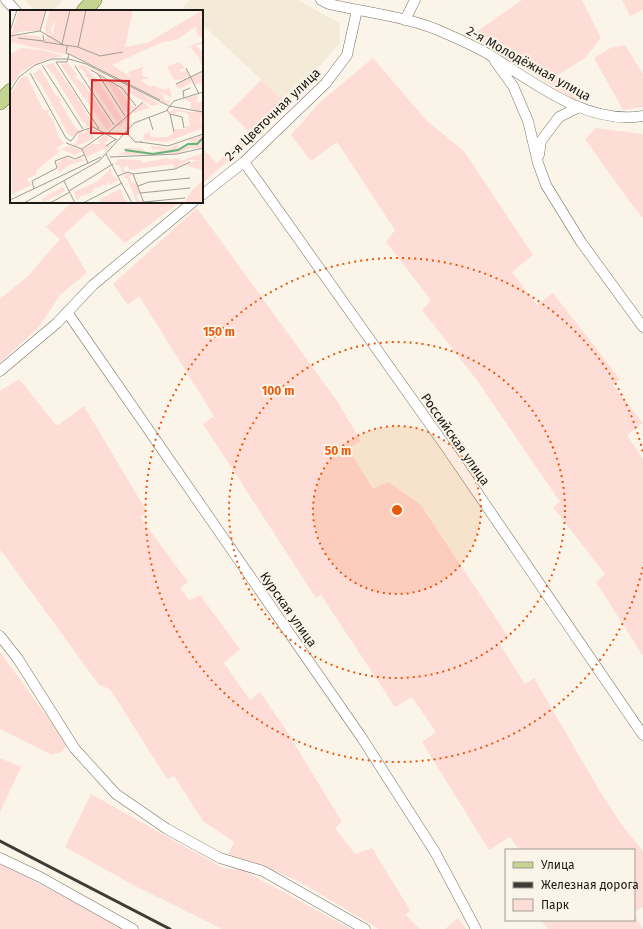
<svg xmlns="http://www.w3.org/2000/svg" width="643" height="929" viewBox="0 0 643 929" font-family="'Fira Sans',sans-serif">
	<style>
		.built { fill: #f3ebd7 }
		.green { fill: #ffddd7 }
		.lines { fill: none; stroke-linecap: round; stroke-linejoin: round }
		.minor-casing { stroke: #767267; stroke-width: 11 }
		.primary-casing { stroke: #718035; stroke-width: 16 }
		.minor { stroke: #fff; stroke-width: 10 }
		.primary { stroke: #c5d490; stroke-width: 15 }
		.rail { stroke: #3e3c36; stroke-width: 3 }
		.ring { fill: none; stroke: #e8590c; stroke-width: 2; stroke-dasharray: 2 4 }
		.labels { text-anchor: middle; stroke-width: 4; stroke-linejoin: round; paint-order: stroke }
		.street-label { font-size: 13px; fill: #1c1a16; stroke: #faf5e8 }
		.inset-river { fill: none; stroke: #60b477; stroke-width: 2 }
		.inset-road { fill: none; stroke: #a19d94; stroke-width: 1 }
		.view { fill: #d62828; fill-opacity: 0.15; stroke: #d62828; stroke-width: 2 }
		.inset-edge { fill: none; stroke: #1c1a16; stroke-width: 2 }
		.centre { fill: #e8590c; stroke: #faf5e8; stroke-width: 2 }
		.ring-label { font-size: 12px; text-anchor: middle; font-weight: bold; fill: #e8590c; stroke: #faf5e8; stroke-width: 4; stroke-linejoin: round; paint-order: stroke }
	</style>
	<rect width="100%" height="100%" fill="#faf5e8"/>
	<path class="built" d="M25,0H63L53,11H35Z
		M190,0H298L339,23L340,43L286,103L202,24V11H188L183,7Z"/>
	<path class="green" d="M522,0H582L601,38L585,58L558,75L577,101L472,35Z
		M622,0H643V10L630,16Z
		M625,45L643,74V107L623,110L594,58L610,48Z
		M373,58L427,121L464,151L533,255L512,272L537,305L553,293L620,379L613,385L643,423L627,435L643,459V656L596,582L605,574L553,507L560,502L476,379L422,310L431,300L386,242L395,230L337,142L311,161L291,135L319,103Z
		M261,80L286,103L258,134L202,184V148L217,163L249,132L229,112Z
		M596,128L643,134V218L629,201L585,139Z
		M72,202H180L125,243L91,210L64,234L87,273L60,295L39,327L0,363V299L28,276L60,239L46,227Z
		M197,208L337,401L361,441L348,448L373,489L388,482L420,504L509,638L499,643L525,684L534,678L598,788L621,824L643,851V907L634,912V850H519L510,837L489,850L422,742L436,732L412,697L395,707L321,595L316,598L203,424L214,416L139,296L128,305L113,284Z
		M19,379L57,426L84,406L147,512L140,517L188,582L180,588L189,600L200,595L240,649L224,663L250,700L260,692L286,730L342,822L335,828L355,854L372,848L410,910L406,915L420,929H379L300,882L266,867L228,855L234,842L203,821L174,776L167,779L110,689L99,685L0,549V391Z
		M0,652L67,744L63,751L52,755L0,729Z
		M0,758L21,767L0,812Z
		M91,794L223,868L243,870L351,929H222L133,885L65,847Z
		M0,863L124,929H0Z
		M634,913L643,929H548L541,920H634Z
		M458,918L466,929H445Z"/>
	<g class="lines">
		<g class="minor-casing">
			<path id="minor" d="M6,0L16,11
				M321,0L329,4C368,13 411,17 447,34C463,41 479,48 493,57C537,85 588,125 643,116
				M405,20L415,0
				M495,61L513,86L528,121L538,163L546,185L581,242L643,327
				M539,155L541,141L559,117L579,107
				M244,162L444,444L643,735
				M202,195L244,162L326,83L347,55L357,10
				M67,312L362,738L435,852L476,929
				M0,371L57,323L93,285L193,202
				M0,636L18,659L75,749L116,794L167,829L220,858L263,871L365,929
				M0,858L40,877L133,929"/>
		</g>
		<g class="primary-casing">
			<path id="primary" d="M84,11L94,0
				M0,102L11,91"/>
		</g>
		<use href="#minor" class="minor"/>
		<use href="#primary" class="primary"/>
		<path class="rail" d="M0,841L170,929"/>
	</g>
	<circle cx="397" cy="510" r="84" fill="#e8590c" fill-opacity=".12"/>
	<g class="ring">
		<circle cx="397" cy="510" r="84"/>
		<circle cx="397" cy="510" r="168"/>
		<path d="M643 567A252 252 0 1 1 643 453"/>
	</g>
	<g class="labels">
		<g class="street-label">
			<text transform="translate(529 63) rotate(29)" y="5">2-я Молодёжная улица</text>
			<text transform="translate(272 114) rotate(-44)" y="5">2-я Цветочная улица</text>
			<text transform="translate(456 439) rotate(55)" y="5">Российская улица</text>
			<text transform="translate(289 609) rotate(55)" y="5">Курская улица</text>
		</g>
	</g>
	<g transform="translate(10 10)">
		<rect width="193" height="193" fill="#faf5e8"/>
		<path d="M9,0H36L29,21H14L1,25ZM40,0H123L115,37L137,33L193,0V5L189,8H193V29L187,24L186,16L168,29L150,33L102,55L120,67L118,62L136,56L132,59L133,66L140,68L130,70L141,77L143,75L155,80L159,77L162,88L147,80L153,84L154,90L161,92L157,94L57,42V37L55,43L58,45L0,32V26L14,25L29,26L34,32L36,26L43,24L45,11L41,18L42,24H36L35,17ZM193,31V34L185,35L193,42V59L188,46L181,38L183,36L172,39ZM12,38L31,40L54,46L37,49L22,55L10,63L0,77V44ZM169,52L175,58L169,60L172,62L177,60L182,72L170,79L165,76L166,74L177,68L176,66L174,69L164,70L157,57ZM43,53L67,87L84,116L73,118L77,115L71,110L44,65L35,55ZM55,53L60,55L67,65L65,67L74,74L102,116L97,120L51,55ZM69,55L75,56L96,66L95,68L74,57L87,69L112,108L107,112L80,72L82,69L79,71L72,59L67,57ZM30,58L45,84L51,89L50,92L63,114L69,121L63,127L58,124L32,76L23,65ZM193,62V73L184,74L181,67ZM17,66L33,100H40L37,103L43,109L48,125L52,132H56L46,138L45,140L51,138L48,139L50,141L27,160L26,165L17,169L22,175L2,184L0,84L11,68ZM90,66L107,77L122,96L126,97L118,102L114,101L100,76ZM119,77L126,80L150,94L143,96L124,86L118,80ZM188,85L187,93L193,91V108L190,107L193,118L157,132L133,130L134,124L140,122L141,127H157L164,123V119H175V117L180,116L179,110L189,111L178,109L179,105L176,103L168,101L165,104L159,102L164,99L184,102L186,100L181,99V92L173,89ZM133,92L140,98L123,103L111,116L106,115L102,118L111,110L114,112L116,105ZM78,118L85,128L67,136H63L68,129V122L72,120L74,124ZM94,125L99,128L94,134H100L98,139L94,137L98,140L97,142L94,139L76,147L73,140L81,134H91L88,132ZM193,125V137L178,139L169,143L106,145L115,142L112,138H130L139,143L153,140L142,139L140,136L155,137L157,140L167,134L169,138H165L170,139L183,133L179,130ZM59,136L72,140L73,141L65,145L51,139ZM193,143V150H179L164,159L163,154L119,160L118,156L113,158L116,162L112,164L110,156L104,154L109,149L131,150L132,153L157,148L160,150L169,148L170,151ZM55,147L65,151L69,148L76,150L59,155L49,163L47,151L49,153ZM188,150L193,151V160L174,155ZM101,158L102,165L109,170L100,175L98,171L96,176L93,174L88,178L85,177L83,182L70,187L67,191L64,182L88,171ZM119,163L122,164L119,167L122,173L126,172L130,183L126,185L129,191L133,190L134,193H127L117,168L115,169L114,165ZM193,170V193H174L182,180ZM53,177L55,181L34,192L32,189L38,185ZM110,179L115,190L120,193H90V189Z" fill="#ffddd7"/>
		<path class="inset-river" d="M115,140L143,144L168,140L178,134H187L193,128"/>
		<path class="inset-road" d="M0,21L7,0M30,21L36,0M33,25L34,32L54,35M0,26L30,21L54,35L68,37L90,46L113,42M8,28L33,31M52,34L60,0M57,36L56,43L59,44L57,52H46L89,119M68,37L76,0M59,44L150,90M32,55L73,119M65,56L104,115M176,58L189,84M81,60L88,64L115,106M20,63L56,128L61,131L68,122L83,117L107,130M89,65L112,78L126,96M166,74L193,61M0,81L9,67L25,55L42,49H59L76,54L159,96L193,102M174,88L173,81L180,78M157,100L160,104L172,107L174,118M160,104L164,122M139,107L143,120M116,122L125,132H132M98,123L133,92M130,132L158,136L193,124M56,133L72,139L95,123M96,136L106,129M72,139L78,153M96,144L122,193M100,147L167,144L193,138M123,164L134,193M108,166L118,162L123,164L165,159L180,152M54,171L65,193M128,176L139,172L180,168M24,179L22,171L47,158L45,151L58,146L65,149L74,145M59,181L103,154M130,183L180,178M0,190L91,147M134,192L175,188M14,193L89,151L124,113L156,101L164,91L193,82M40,193L60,182M73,193L112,173"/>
		<path class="view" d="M82,70L119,71L118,124L81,123Z"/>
		<rect width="193" height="193" class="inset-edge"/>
	</g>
	<circle cx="397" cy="510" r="6" class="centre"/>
	<g class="ring-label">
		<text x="219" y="336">150 m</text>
		<text x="278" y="395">100 m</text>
		<text x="338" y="455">50 m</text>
	</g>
	<rect x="505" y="849" width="130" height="72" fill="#faf5e8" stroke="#a19d94"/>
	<rect x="513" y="862" width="20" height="6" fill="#c5d490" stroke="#a19d94"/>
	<text x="541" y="869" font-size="12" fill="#1c1a16">Улица</text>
	<rect x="513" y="882" width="20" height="6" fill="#3e3c36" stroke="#a19d94"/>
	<text x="541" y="889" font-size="12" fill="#1c1a16">Железная дорога</text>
	<rect x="513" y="899" width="20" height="12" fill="#ffddd7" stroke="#a19d94"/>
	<text x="541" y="909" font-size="12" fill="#1c1a16">Парк</text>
</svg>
